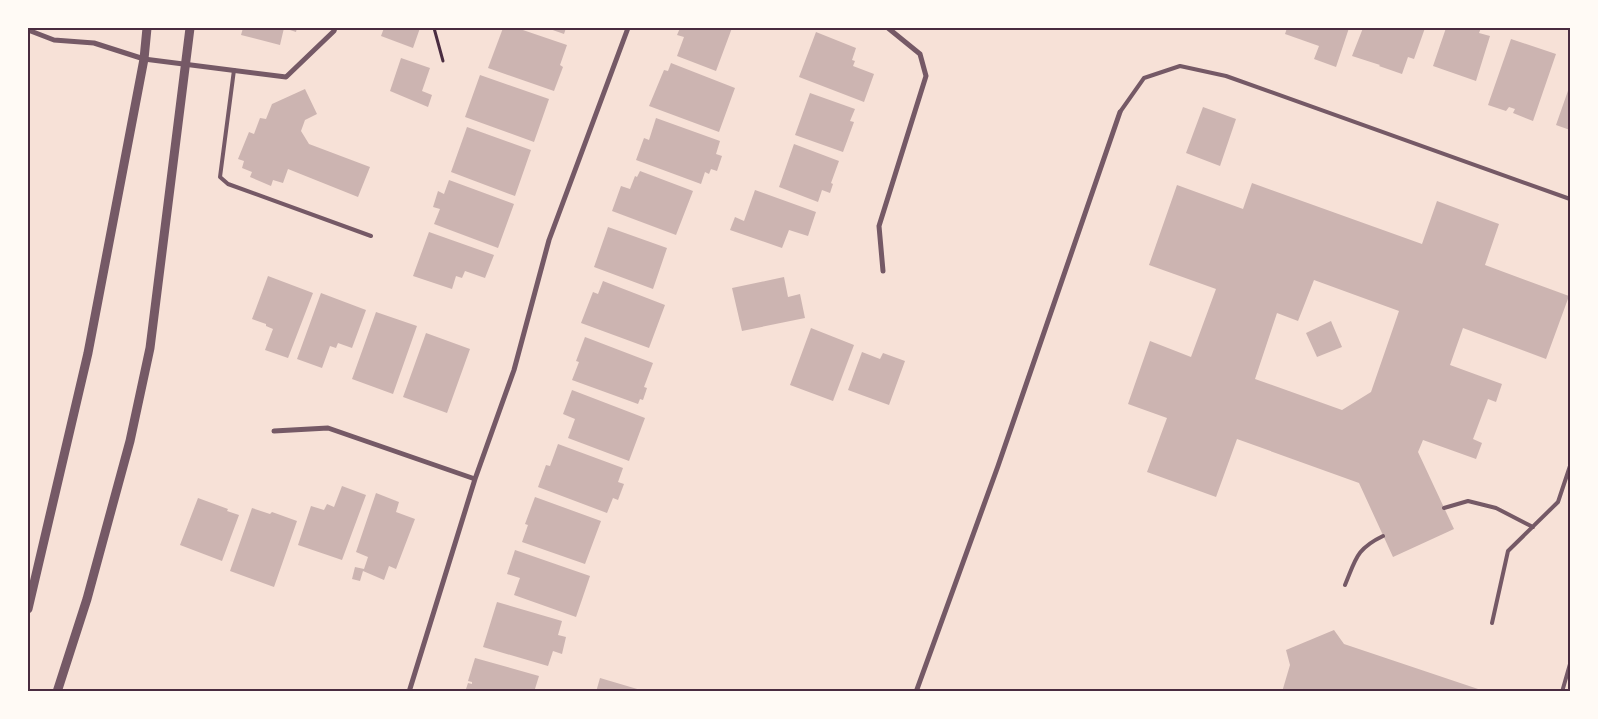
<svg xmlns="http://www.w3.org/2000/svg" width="1598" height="719" viewBox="0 0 1598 719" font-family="'Exo 2',sans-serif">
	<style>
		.building { fill: #ccb4b1; fill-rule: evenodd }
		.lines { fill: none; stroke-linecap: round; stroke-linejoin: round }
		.path { stroke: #4a2c40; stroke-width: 3 }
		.service { stroke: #755966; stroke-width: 4 }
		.minor { stroke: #755966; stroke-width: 5 }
		.tertiary { stroke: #755966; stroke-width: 9 }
		.neatline { fill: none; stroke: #4a2c40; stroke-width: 2 }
	</style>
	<rect width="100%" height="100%" fill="#f7e1d7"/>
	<path class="building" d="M243,28H297L296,32L284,28L280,45L241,35Z
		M384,28H420L413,48L381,36Z
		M503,28H517L567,45L560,65L563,67L554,91L488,68Z
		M547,28H566L564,34Z
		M680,28H732L716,71L677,56L684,37L677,35Z
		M1287,28H1349L1336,67L1314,59L1319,46L1285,34Z
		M1363,28H1425L1414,59L1408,57L1402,74L1379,66L1380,65L1352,56Z
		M1446,28H1463L1468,29L1469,28H1481L1479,33L1490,36L1476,81L1433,66Z
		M816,32L856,48L852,60L855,61L853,66L874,74L864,102L799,77Z
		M1511,39L1556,54L1533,121L1513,113L1515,109L1509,107L1506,111L1488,105Z
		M401,58L430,68L422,91L432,95L428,107L390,91Z
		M671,63L735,88L719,132L649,106L664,70L668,71Z
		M480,75L549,99L534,142L465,117Z
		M1570,85V130L1556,125Z
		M305,89L317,114L305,120L301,131L309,144L370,167L358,197L288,169L283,183L273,180L271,186L250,177L252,172L242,168L244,161L238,159L249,132L254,134L260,118L266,119L272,104Z
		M810,93L855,109L850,121L854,122L843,152L795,135Z
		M1203,107L1236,119L1220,166L1186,153Z
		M656,118L720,141L716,154L722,156L717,171L711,169L709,174L705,172L701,184L636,160L644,138L649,140Z
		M467,127L531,150L515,196L451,172Z
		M794,144L839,161L831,183L833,184L830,193L822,190L818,202L779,187Z
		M640,171L693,191L676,235L612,211L621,186L630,189L635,176L637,177Z
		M449,180L514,204L498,248L434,224L440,209L433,207L438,191L444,194Z
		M1252,183L1422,244L1437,201L1499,224L1485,265L1569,296L1546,359L1463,328L1450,365L1502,384L1496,402L1488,399L1473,439L1482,443L1476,459L1423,440L1418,452L1454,529L1393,557L1359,483L1237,439L1216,497L1147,472L1167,418L1128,404L1150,341L1191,357L1216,289L1149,265L1177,185L1243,209ZM1314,280L1399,311L1371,392L1342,410L1255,379L1277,313L1298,321Z
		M755,190L816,212L808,236L789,230L782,248L730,230L735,217L744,221Z
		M608,227L667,248L653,289L594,267Z
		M429,232L494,255L485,278L465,271L462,278L456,276L452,289L413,276Z
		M268,276L313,293L288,358L265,350L273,329L266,326V324L252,319Z
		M784,277L788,297L800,294L805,318L742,331L732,288Z
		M603,281L665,305L649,348L581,323L593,292L598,294Z
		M321,293L366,310L352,348L338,343L336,348L330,346L322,368L297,359Z
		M376,312L417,326L393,394L352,379Z
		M1331,321L1342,347L1317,357L1306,333Z
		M811,328L854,345L833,401L790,385Z
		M426,333L470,349L447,413L403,397Z
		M585,337L653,363L644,387L647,388L643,400L640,399L638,404L572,380L579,362L576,361Z
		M862,352L880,359L883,353L905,361L889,405L848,390Z
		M572,390L645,418L629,461L568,438L575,419L563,414Z
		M558,444L623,468L618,482L624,484L618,500L613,498L607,513L538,487L546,465L550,466Z
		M342,486L366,495L342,560L298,545L311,506L324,510L327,504L334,507Z
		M376,493L399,502L396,512L415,519L396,569L389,566L384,580L363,571L360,581L352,579L355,567L364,569L368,557L356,552Z
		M535,497L601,521L585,564L522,542L528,525L525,524Z
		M198,498L228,509L227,511L239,515L222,561L180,545Z
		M252,508L270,514L272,512L297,521L274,587L230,571Z
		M515,550L590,576L576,617L514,595L520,578L507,574Z
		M497,602L562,621L558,635L566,637L562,654L553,651L548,666L483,647Z
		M1334,630L1344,644L1487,692H1282L1290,665L1286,650Z
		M475,658L539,676L534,692H465L468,683L472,684V682L468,681Z
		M600,678L644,691V692H596Z"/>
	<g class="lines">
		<path class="path" d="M434,28L443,61"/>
		<path class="service" d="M234,70L220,177L228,184L371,236
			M1120,112L1144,78L1180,66L1226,76L1570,199
			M1444,508L1468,501L1496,508L1533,527
			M1345,585C1356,559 1356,549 1383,536
			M1492,623L1508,551L1558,502L1570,466
			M1562,692L1570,664"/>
		<path class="minor" d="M28,30L54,40L94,43L144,59L286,77L334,31L335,28
			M883,271L879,226L926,76L920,54L888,28
			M274,431L328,428L475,479
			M409,692L475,479L514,370L549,240L628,28
			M916,692L998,466L1120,112"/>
		<path class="tertiary" d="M28,609L88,353L144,59L147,28
			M57,692L87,599L130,441L150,348L190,28"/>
	</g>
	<rect width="1598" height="719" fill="none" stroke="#fffaf5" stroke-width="58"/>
	<rect x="29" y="29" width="1540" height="661" class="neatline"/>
</svg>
